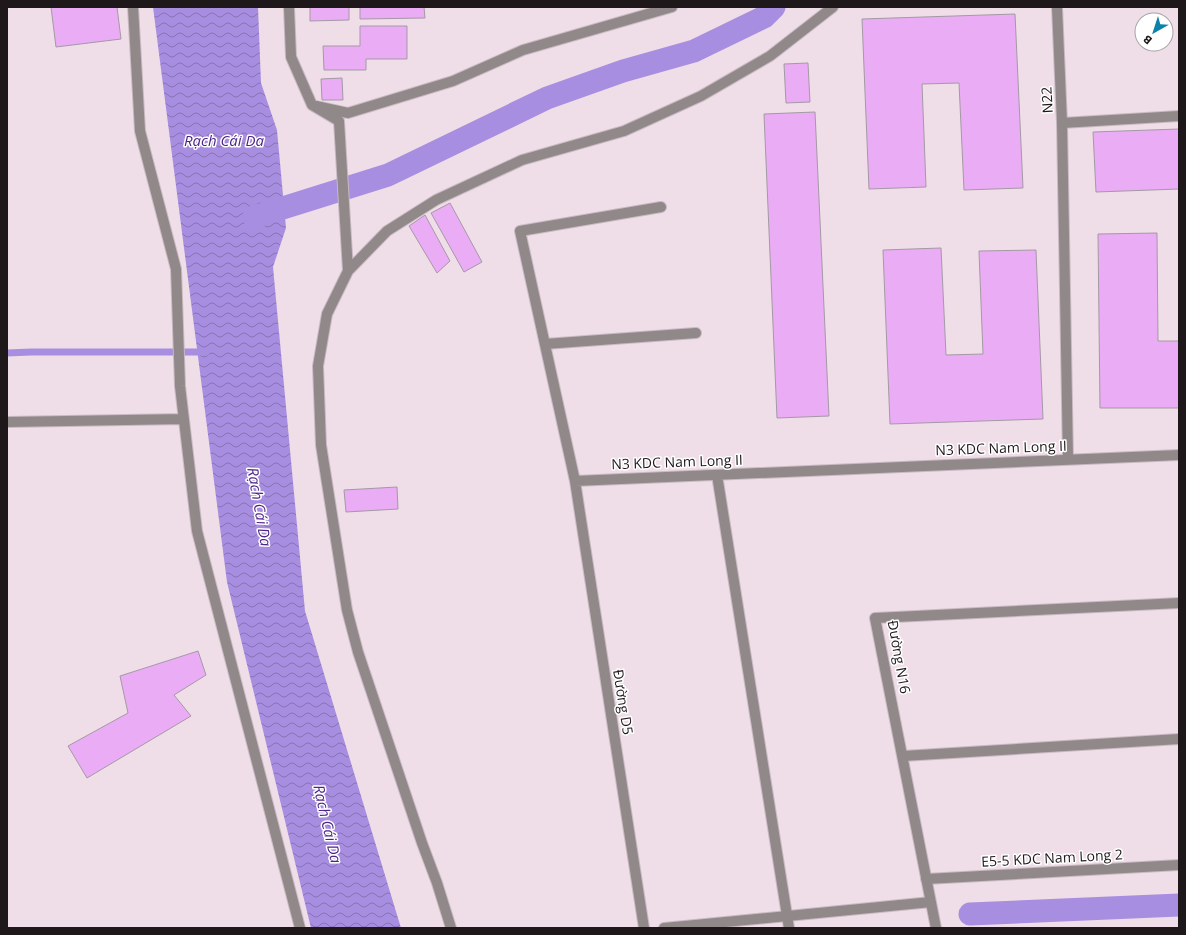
<svg xmlns="http://www.w3.org/2000/svg" width="1186" height="935" viewBox="0 0 1186 935" font-family="'Open Sans',sans-serif">
	<style>
		.water { fill: url(#water-waves) }
		.lines { fill: none; stroke-linecap: round; stroke-linejoin: round }
		.stream { stroke: #a88ee0; stroke-width: 7 }
		.canal { stroke: #a88ee0; stroke-width: 23 }
		.building { fill: #eaacf4; stroke: #a499a6 }
		.lane-casing { stroke: #c9bac2; stroke-width: 12 }
		.street-casing { stroke: #c9bac2; stroke-width: 12 }
		.lane { stroke: #908889; stroke-width: 10 }
		.street { stroke: #908889; stroke-width: 10 }
		.labels { text-anchor: middle; stroke-width: 3; stroke-linejoin: round; paint-order: stroke }
		.street-label { font-size: 14px; fill: #1e181b; stroke: #fff }
		.water-label { font-size: 15px; font-style: italic; fill: #4d2584; stroke: #fff }
	</style>
	<defs>
		<pattern id="water-waves" width="16" height="10" patternUnits="userSpaceOnUse"><rect width="16" height="10" fill="#a88ee0"/><path d="M0 5q4-4 8 0t8 0" fill="none" stroke="#8873b5"/></pattern>
	</defs>
	<rect width="100%" height="100%" fill="#efdee7"/>
	<path class="water" d="M153,7H258L261,83L277,130L286,228L273,267L305,611L401,928H311L227,582Z"/>
	<g class="lines">
		<path class="stream" d="M7,353L31,352H206"/>
		<path class="canal" d="M254,217L388,175L547,98L623,71L694,51L764,17L774,7
			M970,914L1179,905"/>
	</g>
	<path class="building" d="M51,7H117L121,39L56,47Z
		M310,7H349V20L310,21Z
		M360,7H424L425,18L360,19Z
		M1015,14L1023,188L964,190L959,83L922,84L926,187L869,189L862,19Z
		M360,26H407V59H366V70H324L323,46H360Z
		M808,63L810,102L786,103L784,64Z
		M342,78L343,100H322L321,79Z
		M815,112L829,416L777,418L764,114Z
		M1179,129V189L1096,192L1093,132Z
		M450,203L482,262L464,272L431,213Z
		M425,215L450,261L437,273L409,226Z
		M1157,233L1158,341H1179V408H1100L1098,234Z
		M941,248L946,355L983,354L979,251L1036,250L1043,419L890,424L883,250Z
		M397,487L398,509L346,512L344,490Z
		M198,651L206,675L174,695L191,716L87,778L68,746L128,713L120,676Z"/>
	<g class="lines">
		<g class="lane-casing">
			<path id="lane" d="M1057,7L1062,123L1179,116
				M316,106L348,113L453,81L523,50L672,7
				M1062,123L1068,459
				M661,207L520,231L575,481L1179,455
				M545,344L696,333
				M717,475L789,928
				M575,481L644,928
				M903,756L1179,739
				M926,879L1179,865
				M664,928L931,902
				M936,928L875,618L1179,603"/>
		</g>
		<g class="street-casing">
			<path id="street" d="M133,7L140,131L176,269L180,386L197,531L300,928
				M289,7L291,57L312,105L339,121L348,271
				M7,422L184,419
				M451,928L437,883L422,843L358,652L347,610L321,445L318,366L327,314L348,271L387,231L436,200L522,160L624,131L701,96L770,56L833,7"/>
		</g>
		<use href="#lane" class="lane"/>
		<use href="#street" class="street"/>
	</g>
	<g class="labels">
		<g class="street-label">
			<text transform="translate(1047 100) rotate(-93)" y="5">N22</text>
			<text transform="translate(1001 448) rotate(-2)" y="5">N3 KDC Nam Long II</text>
			<text transform="translate(677 462) rotate(-2)" y="5">N3 KDC Nam Long II</text>
			<text transform="translate(899 657) rotate(80)" y="5">Đường N16</text>
			<text transform="translate(623 702) rotate(81)" y="5">Đường D5</text>
			<text transform="translate(1052 858) rotate(-3)" y="5">E5-5 KDC Nam Long 2</text>
		</g>
		<g class="water-label">
			<text x="224" y="146">Rạch Cái Da</text>
			<text transform="translate(259 507) rotate(80)" y="5">Rạch Cái Da</text>
			<text transform="translate(327 824) rotate(77)" y="5">Rạch Cái Da</text>
		</g>
	</g>
	<rect width="1186" height="935" fill="none" stroke="#1e181b" stroke-width="16"/>
	<g transform="translate(1154 32) rotate(219)"><circle r="19" fill="#ffffff" stroke="#a5a3a4"/>
	<path d="M0-3L7 15L0 10L-7 15Z" fill="#0b83a9"/>
	<text y="-6" font-size="11" font-weight="bold" text-anchor="middle" fill="#1e181b">B</text>
	</g>
</svg>
